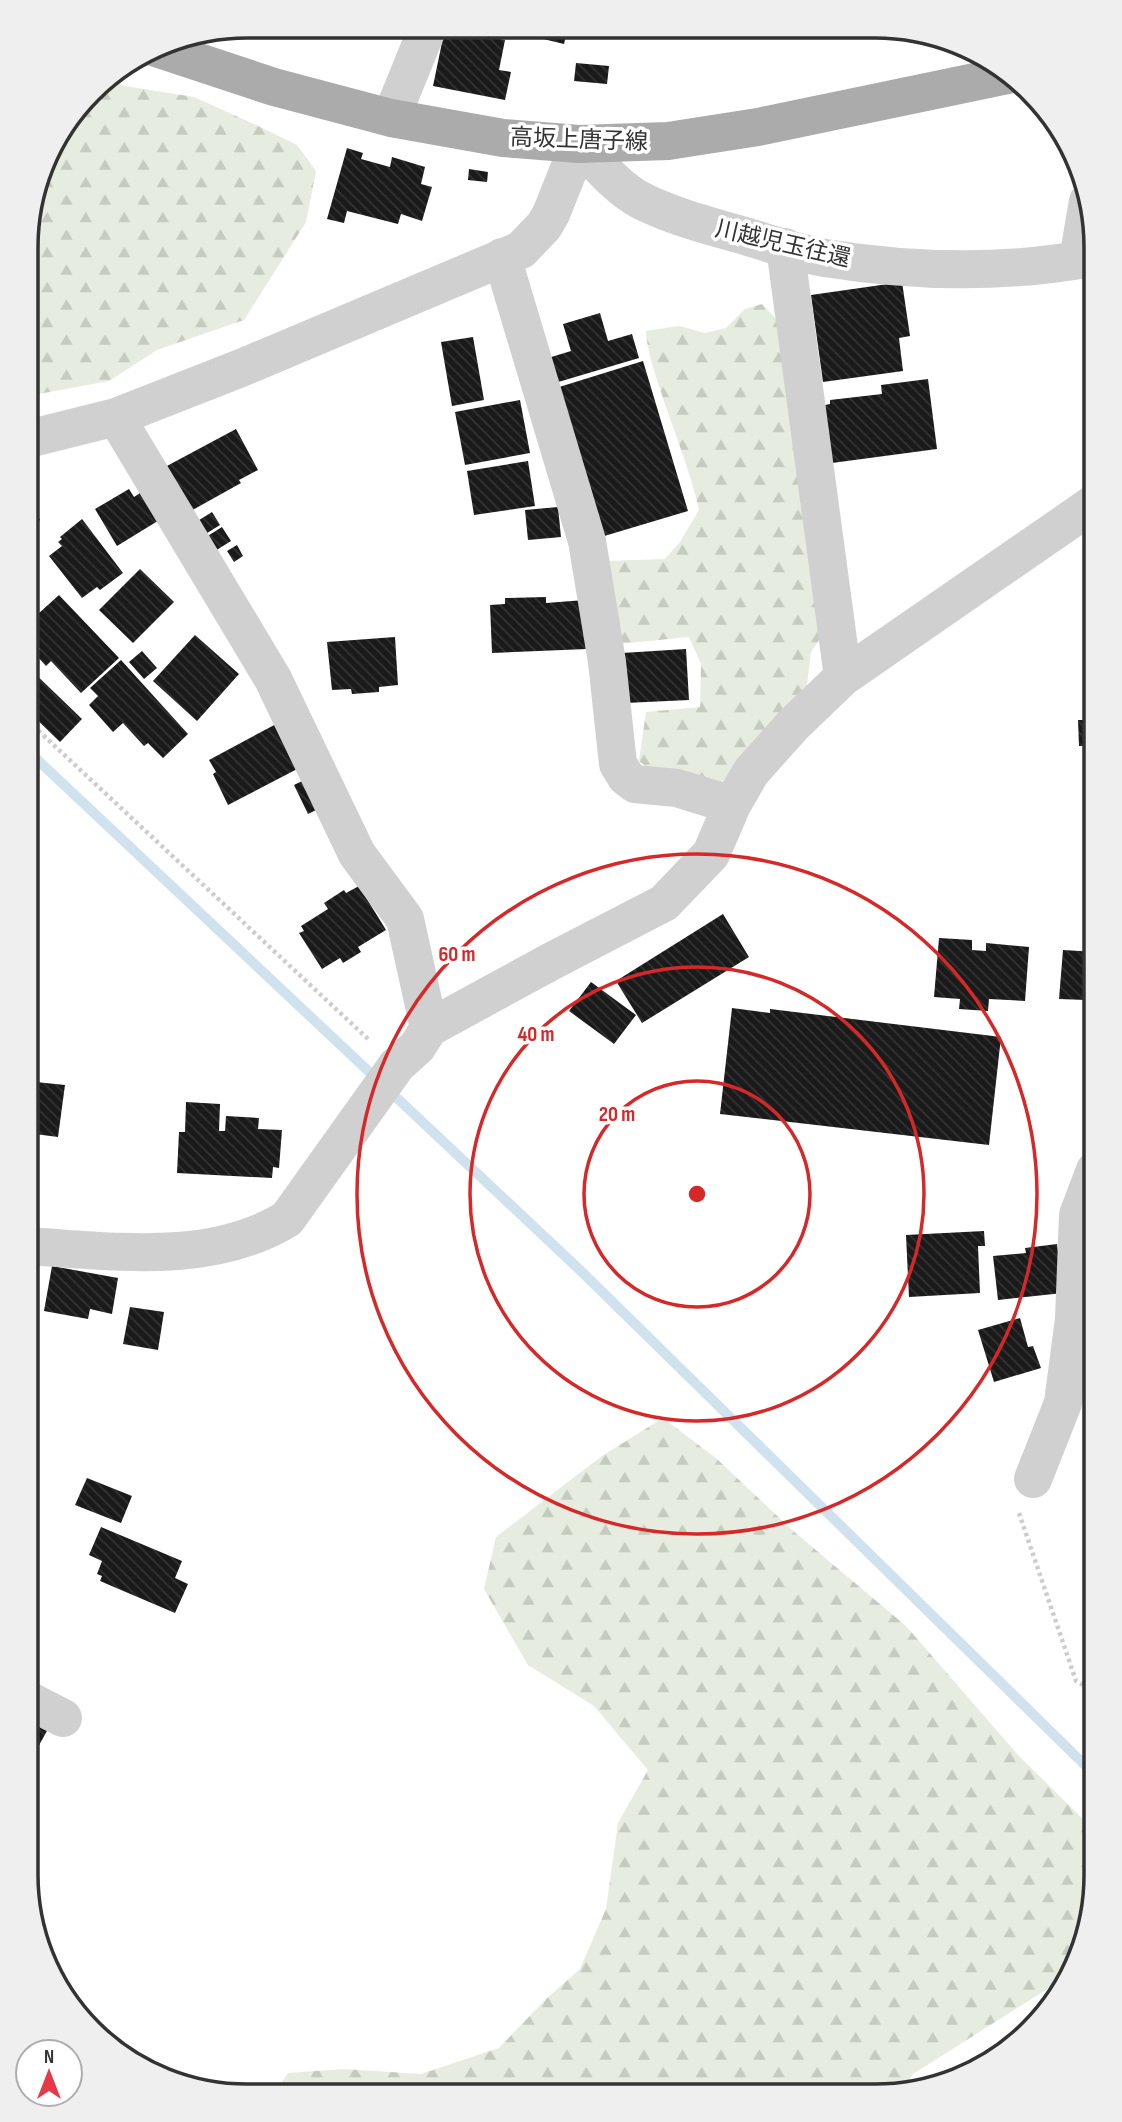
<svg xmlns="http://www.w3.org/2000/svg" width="1122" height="2122" viewBox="0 0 1122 2122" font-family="'Sofia Sans Condensed','Noto Sans JP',sans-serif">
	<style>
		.forest { fill: url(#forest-firs) }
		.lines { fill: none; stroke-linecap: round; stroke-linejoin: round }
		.stream { stroke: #cfe2ee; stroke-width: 10 }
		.building { fill: url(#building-back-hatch) }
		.path { stroke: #cdcdcd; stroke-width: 4.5; stroke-dasharray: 3.5 3.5; stroke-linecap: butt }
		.minor { stroke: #d0d0d0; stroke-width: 38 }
		.major { stroke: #ababab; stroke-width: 38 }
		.ring { fill: none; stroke: #d62828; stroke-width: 3.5 }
		.labels { text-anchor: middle; stroke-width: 7; stroke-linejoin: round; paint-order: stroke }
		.street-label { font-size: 23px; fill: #333; stroke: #fff }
		.rim { fill: none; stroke: #333; stroke-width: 3.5 }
		.centre { fill: #d62828; stroke: #fff; stroke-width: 3.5 }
		.ring-label { font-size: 21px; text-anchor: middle; font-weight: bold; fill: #d62828; stroke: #fff; stroke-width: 7; stroke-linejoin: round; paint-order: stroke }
	</style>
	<defs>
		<pattern id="forest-firs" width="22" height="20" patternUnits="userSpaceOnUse" patternTransform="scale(1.75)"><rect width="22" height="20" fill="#e6ecdf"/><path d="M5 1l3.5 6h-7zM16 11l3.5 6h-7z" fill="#c6cbc0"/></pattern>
		<pattern id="building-back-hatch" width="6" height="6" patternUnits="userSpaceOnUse" patternTransform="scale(1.75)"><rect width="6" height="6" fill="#1a1a1a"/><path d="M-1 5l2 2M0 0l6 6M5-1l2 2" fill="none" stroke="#333"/></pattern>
	</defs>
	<rect width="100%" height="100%" fill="#fff"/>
	<path class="forest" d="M107,78L125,86L194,97L256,125L297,145L316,171L306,222L244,320L157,350L109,381L28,396V219L49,149L101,81Z
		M762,304L777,320L823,634L811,652L805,701L721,788L656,775L639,761L646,712L700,707L701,664L689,637L619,644L607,561L665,559L680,542L699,510C690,469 673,430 660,389C654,370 647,351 646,331L679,326L705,333L726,328L745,309Z
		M663,1418L717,1459L792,1530L906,1626L1018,1755L1095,1831C1095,1878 1095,1931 1071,1974L913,2074L902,2091L874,2096L274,2094L288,2073L344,2069L421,2074L499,2048L546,1999L580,1969L606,1909L618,1823L648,1770L594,1706L528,1665L484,1589L496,1537L602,1456Z"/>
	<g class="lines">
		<path class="stream" d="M28,751L583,1273L1095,1775"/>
	</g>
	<path class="building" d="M445,28L505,40L499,70L511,72L505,100L433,86Z
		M526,28H568L564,44L535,37L537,32Z
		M576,63L609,66L607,84L574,81Z
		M347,148L363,153L361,159L390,167L392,157L425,167L421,184L432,187L422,221L401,214L398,224L347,211L344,223L327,219Z
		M469,169L488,172L487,182L468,180Z
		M902,282L910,336L899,338L903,371L823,382L811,295Z
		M600,313L608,341L632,334L639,358L555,383L548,358L571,351L563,324Z
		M473,337L484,400L452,406L441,342Z
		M643,361L688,511L601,537L556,388Z
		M928,379L937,449L832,463L825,405L830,404V400L882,394L881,385Z
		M520,400L530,453L465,465L455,412Z
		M236,429L258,470L239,480L241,483L189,512L165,467Z
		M528,461L535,506L474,515L467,471Z
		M129,489L134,497L143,491L161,519L117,546L95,509Z
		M558,507L561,537L528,540L525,510Z
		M212,512L220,525L204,535L196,522Z
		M28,515L40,519L28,548Z
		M82,519L123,573L100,590L97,587L82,598L49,556L62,546L58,542L62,539L60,537Z
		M222,527L231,541L215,551L206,537Z
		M237,545L243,556L234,562L227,551Z
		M140,569L174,602L133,643L99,610Z
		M59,595L119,658L81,693L51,661L46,666L34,653L40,649L28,636V623Z
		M546,597V603L585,600L587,649L492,653L490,605L505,604V598Z
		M195,635L239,674L197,721L153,681Z
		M395,637L398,685L379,687V692L352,694L351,689L332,690L327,642Z
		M686,649L689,700L625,703L622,653Z
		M142,651L157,668L144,679L129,662Z
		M121,660L188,734L163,758L148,743L144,746L123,723L113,732L89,705L98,696L90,688Z
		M28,667L82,719L60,742L28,711Z
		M1087,679H1096V717H1088Z
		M1078,720H1096V746H1079Z
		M278,723L301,767L228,805L213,774L216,772L209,760Z
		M312,776L326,805L308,814L294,785Z
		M359,886L386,930L358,947L361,952L343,963L340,958L322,969L299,933L304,931L301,926L328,909L324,903L344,890L346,893Z
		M723,914L749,957L642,1023L616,981Z
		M939,938L972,940V950L986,951V943L1029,947L1025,1001L989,999L988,1011L959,1009L960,999L934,997Z
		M1063,950L1096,952V997L1086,996V1000L1059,999Z
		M591,982L636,1015L614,1044L569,1011Z
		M732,1008L770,1013V1009L1001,1037L989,1145L720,1114Z
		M36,1082L65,1085L58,1137L27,1133V1086L35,1087Z
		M186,1102L220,1104L219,1131H225L226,1116L259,1118L258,1129L282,1130L279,1168L273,1167L272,1178L177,1173L179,1132H185Z
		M984,1231L985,1246H978L980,1293L909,1297L906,1235Z
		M1057,1244L1063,1293L998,1300L993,1256L1026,1253L1025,1248Z
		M52,1266L118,1278L112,1314L90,1309L88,1319L44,1311Z
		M130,1307L164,1312L158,1350L123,1344Z
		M1020,1318L1028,1347L1033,1346L1041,1368L994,1382L978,1330Z
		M87,1478L132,1496L121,1523L75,1505Z
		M101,1527L182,1561L175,1578L188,1584L175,1613L100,1581L102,1576L97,1574L102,1561L89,1555Z
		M26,1718L48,1729L26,1769Z"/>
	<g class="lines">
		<path class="path" d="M28,721L368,1039
			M1019,1513L1076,1681L1095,1691"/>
		<path class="minor" d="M391,118L428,27
			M785,247L843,677
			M502,257L587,541L607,662L618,764L626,777L635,784L677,788L732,805
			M1078,260L1088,201
			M116,417L273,679L357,854L405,919L429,1028
			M28,439L116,417L241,368L521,250L544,226L551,214L579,144C596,162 619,190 642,201C672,216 706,225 738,234C766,242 796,253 825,258C913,272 1008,274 1096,257
			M27,1246C113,1251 210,1266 287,1219L397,1065L417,1047L429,1028L552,961L664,903L711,854L732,805L751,772L793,725L843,677L1096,502
			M1033,1479L1063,1403L1074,1319L1078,1215L1095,1170
			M26,1699L63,1718"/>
		<path class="major" d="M156,48L274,87L391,118L503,138L579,144L668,141L758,127L1008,75"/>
	</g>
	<g class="ring">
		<circle cx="697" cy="1194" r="113"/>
		<circle cx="697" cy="1194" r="227"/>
		<circle cx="697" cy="1194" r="340"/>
	</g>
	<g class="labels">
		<g class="street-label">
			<text transform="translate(579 139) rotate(2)" y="8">高坂上唐子線</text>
			<text transform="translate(783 243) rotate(13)" y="8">川越児玉往還</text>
		</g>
	</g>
	<path d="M0 0H1122V2122H0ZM247 38H875A209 209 0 0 1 1084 247V1875A209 209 0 0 1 875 2084H247A209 209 0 0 1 38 1875V247A209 209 0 0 1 247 38Z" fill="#efefef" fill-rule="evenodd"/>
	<path class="rim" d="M247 38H875A209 209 0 0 1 1084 247V1875A209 209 0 0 1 875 2084H247A209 209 0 0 1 38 1875V247A209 209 0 0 1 247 38Z"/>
	<circle cx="697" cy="1194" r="10" class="centre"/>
	<g class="ring-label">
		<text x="457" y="961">60 m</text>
		<text x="536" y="1041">40 m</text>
		<text x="617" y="1121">20 m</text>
	</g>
	<g transform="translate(49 2073)"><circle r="33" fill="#ffffff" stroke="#adadad" stroke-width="2"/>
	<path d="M0-5L12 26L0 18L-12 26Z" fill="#e63946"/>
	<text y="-10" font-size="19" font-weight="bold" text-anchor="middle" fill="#333333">N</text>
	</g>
</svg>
